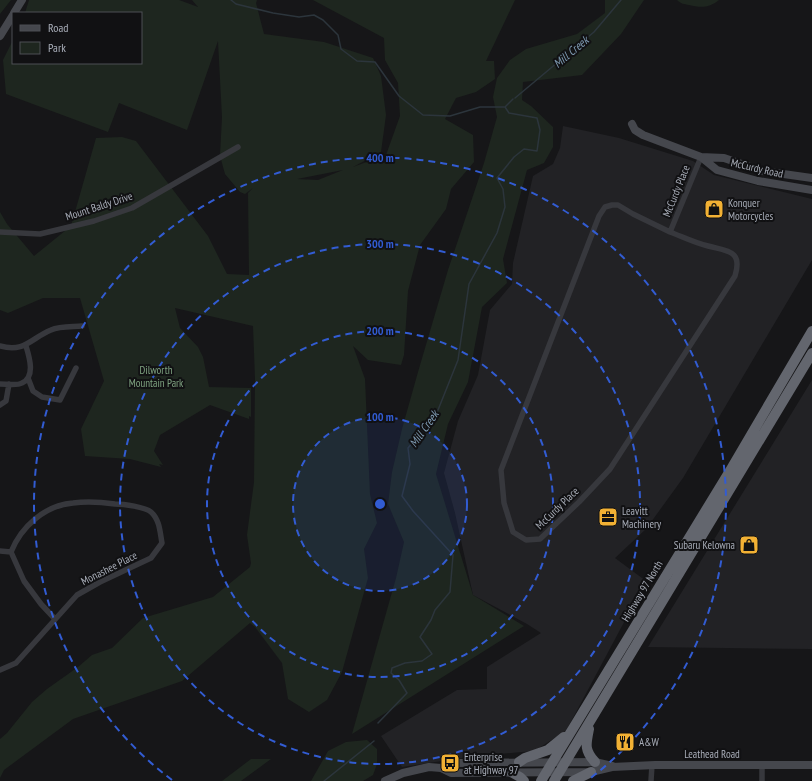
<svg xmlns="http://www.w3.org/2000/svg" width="812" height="781" viewBox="0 0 812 781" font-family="'PT Sans Narrow',sans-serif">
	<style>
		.built { fill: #222225 }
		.green { fill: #1e261f; fill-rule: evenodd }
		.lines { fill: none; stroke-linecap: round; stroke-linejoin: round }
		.stream { stroke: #2c353c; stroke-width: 1.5 }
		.street { stroke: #37383d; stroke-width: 5.5 }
		.secondary { stroke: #45474d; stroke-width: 8 }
		.highway { stroke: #63666e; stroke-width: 10 }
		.ring { fill: none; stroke: #325cd3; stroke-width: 2; stroke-dasharray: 7 5 }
		.labels { text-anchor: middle; stroke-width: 4; stroke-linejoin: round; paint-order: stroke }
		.street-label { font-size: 11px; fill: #a8adb8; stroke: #111113 }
		.poi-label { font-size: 11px; fill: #a8adb8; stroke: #111113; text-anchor: start }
		.park-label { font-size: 11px; fill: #7fa381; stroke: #111113 }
		.water-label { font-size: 12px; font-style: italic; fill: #7f9bb3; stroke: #111113 }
		.centre { fill: #325cd3; stroke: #111113; stroke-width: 2 }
		.ring-label { font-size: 12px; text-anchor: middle; font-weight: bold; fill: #325cd3; stroke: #111113; stroke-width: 4; stroke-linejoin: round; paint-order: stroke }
	</style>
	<rect width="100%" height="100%" fill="#161618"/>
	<path class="built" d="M563,126L619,138L693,161L714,175L812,199V260L683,478L646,529L615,558L646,581L566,731L534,751L475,756L402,767L381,736L457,690L487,689V667L541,633L527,624L473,595L455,513L444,473L458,421L478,375L490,310L512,284L513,263L533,176L553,164L560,148Z
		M812,380V649L648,647Z"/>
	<path class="green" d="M0,0H11L0,14Z
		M29,0H179L198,7L192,0H257L256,3L264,34L324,42L373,58L381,76L386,115L381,152L353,167L386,155L400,116L398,83L385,60L384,38L313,0H515L486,61H494L495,79L476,92L456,98L445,119L473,135L474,162L451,189L446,209L420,245L408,291L404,355L401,365L368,360L353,346L365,379L370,494L377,523L364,549L368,578L342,672L327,700L309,712L288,699L282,663L255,627L250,623L182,681L73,719L4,770L0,778V739L7,733L32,702L47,689L78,667L92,655L112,648L143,618L213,597L250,567L251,563L247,535L254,482L255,379L253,326L175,308L180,328L198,347L203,357L209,387L251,388V417L249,416V419L210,405L160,435L154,451L163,465L159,464L161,467L130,459L85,456L81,429L104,381L80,298H43L8,313L0,310V212L7,224L34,256L71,226L96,138L122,137L136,141L208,236L227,274L249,275L248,193L253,188L245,194L240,192L225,174L220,156L222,117L218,41L187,130L119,103L108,132L6,94L3,60L13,40V63H141V13H25ZM343,170L318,180L297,179Z
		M605,0H644L621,34L582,75L523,82L522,100L531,106L553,127V147L544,163L527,170L503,259L507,283L482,307L468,382L448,424L436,474L473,595L524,626L352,734L396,578L404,542L388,504L392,472L402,429L418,372L448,270L484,163L497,117L493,97L497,78L510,60L526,49L577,34L605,13Z
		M677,0H719C709,8 701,8 689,5C684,4 681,4 677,0Z
		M367,740L377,749V764L373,775L363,781H311L328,751L346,742Z
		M251,759H271L241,781H222Z"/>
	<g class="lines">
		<path class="stream" d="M231,0L236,4L273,13L299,17L314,15L323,20L338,35L341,49L357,61L375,62L399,96L423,115L450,116L480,107H504
			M515,98L594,32L621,0
			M378,723L407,693L399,680L391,673L392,668L405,663L422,661L432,654L420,637L431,620L435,610L450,592L453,555L413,511L402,496L410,464L408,448L436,415L458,360L469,284L497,233L505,207L503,189L497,178L514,157L524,149L537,151L540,130L537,118L509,113L505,107L513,99
			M324,781L374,741"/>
		<path class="street" d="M0,232L40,234L94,221L132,208L238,147
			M670,232C683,237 695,243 708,246C727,251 743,250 735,276L610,469L579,502L540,539L526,540L513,532L504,503L501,470L599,216L605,207L612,205H618L633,214L670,232L701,157
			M0,346C25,353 31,338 51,330C60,326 73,327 82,326
			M28,378L33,391L42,397L60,400L76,368
			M0,384C6,384 17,386 22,383C36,377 29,356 26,346
			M0,405L6,401L9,384
			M0,551L11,552
			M0,670L16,663L77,595L100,582L151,558L162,543C160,533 160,520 151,512C145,507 124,504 115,504C101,502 87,501 73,503C45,505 21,527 11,552L24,581L41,604L55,619
			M651,781L652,765
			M762,781V764"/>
		<path class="secondary" d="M14,13L22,0
			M0,36L13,15
			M632,124L635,130L643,135L701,157L717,170L758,181L812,190
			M701,157L724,158L762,171L812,178
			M441,768L451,773L591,772L612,767L655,765H812
			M385,781L403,773L429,767L441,768L456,763L595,762L612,766"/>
		<path class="highway" d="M589,729C586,744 584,750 595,762
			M519,762L525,758L548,750L564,737
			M511,772L520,777L524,781
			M541,781L731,469L812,331
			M554,781C640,638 726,495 812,353
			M573,781L591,772"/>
	</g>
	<circle cx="380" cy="504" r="87" fill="#325cd3" fill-opacity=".12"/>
	<g class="ring">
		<circle cx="380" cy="504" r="87"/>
		<circle cx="380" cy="504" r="173"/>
		<circle cx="380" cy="504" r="260"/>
		<path d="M172 780A346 346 0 1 1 588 780"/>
	</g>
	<defs>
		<g id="shop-square" transform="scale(1)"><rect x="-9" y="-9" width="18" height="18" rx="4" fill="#f2b134" stroke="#111113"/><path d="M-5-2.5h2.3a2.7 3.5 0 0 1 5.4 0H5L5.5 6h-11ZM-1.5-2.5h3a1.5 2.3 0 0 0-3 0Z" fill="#111"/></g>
		<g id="office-square" transform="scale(1)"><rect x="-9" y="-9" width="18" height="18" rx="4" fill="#f2b134" stroke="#111113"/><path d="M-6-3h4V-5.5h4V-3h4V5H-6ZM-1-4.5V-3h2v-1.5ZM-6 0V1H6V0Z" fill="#111"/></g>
		<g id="restaurant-square" transform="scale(1)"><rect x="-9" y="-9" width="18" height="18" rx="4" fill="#f2b134" stroke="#111113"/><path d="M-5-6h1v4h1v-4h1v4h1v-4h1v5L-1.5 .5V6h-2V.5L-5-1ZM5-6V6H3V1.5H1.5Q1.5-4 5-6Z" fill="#111"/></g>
		<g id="bus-square" transform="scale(1)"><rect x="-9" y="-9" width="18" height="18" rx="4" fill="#f2b134" stroke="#111113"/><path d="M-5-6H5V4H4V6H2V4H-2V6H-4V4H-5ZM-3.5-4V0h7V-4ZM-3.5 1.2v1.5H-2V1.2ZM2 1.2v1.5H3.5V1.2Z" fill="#111"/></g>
	</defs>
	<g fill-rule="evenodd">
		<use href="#shop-square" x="714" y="209"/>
		<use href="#office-square" x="608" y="517"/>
		<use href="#shop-square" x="749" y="545"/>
		<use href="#restaurant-square" x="625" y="742"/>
		<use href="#bus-square" x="450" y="763"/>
	</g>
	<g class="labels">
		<g class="street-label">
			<text transform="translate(757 168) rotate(13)" y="4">McCurdy Road</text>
			<text transform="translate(676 191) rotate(-68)" y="4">McCurdy Place</text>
			<text transform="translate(99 206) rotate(-18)" y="4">Mount Baldy Drive</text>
			<text transform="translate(557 508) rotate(-44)" y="4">McCurdy Place</text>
			<text transform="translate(109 568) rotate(-27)" y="4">Monashee Place</text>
			<text transform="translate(642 591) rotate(-59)" y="4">Highway 97 North</text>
			<text x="712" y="758">Leathead Road</text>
		</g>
		<g class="poi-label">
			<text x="728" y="207">Konquer<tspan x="728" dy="13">Motorcycles</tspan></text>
			<text x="622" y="515">Leavitt<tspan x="622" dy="13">Machinery</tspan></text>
			<text x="735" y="549" text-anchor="end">Subaru Kelowna</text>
			<text x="639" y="746">A&amp;W</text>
			<text x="464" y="761">Enterprise<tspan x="464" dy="13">at Highway 97</tspan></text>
		</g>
		<g class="park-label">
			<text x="156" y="374">Dilworth<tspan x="156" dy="13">Mountain Park</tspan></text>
		</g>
		<g class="water-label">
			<text transform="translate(571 52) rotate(-40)" y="4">Mill Creek</text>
			<text transform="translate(424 429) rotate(-55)" y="4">Mill Creek</text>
		</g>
	</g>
	<circle cx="380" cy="504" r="6" class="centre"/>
	<g class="ring-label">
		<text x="380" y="162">400 m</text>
		<text x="380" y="248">300 m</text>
		<text x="380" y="335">200 m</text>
		<text x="380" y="421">100 m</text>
	</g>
	<rect x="12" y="12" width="130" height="52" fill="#111113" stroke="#4d4f55"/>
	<rect x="20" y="25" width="20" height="6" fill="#45474d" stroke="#4d4f55"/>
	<text x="48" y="32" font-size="12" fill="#a8adb8">Road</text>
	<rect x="20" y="42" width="20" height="12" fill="#1e261f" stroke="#4d4f55"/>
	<text x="48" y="52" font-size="12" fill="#a8adb8">Park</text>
</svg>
